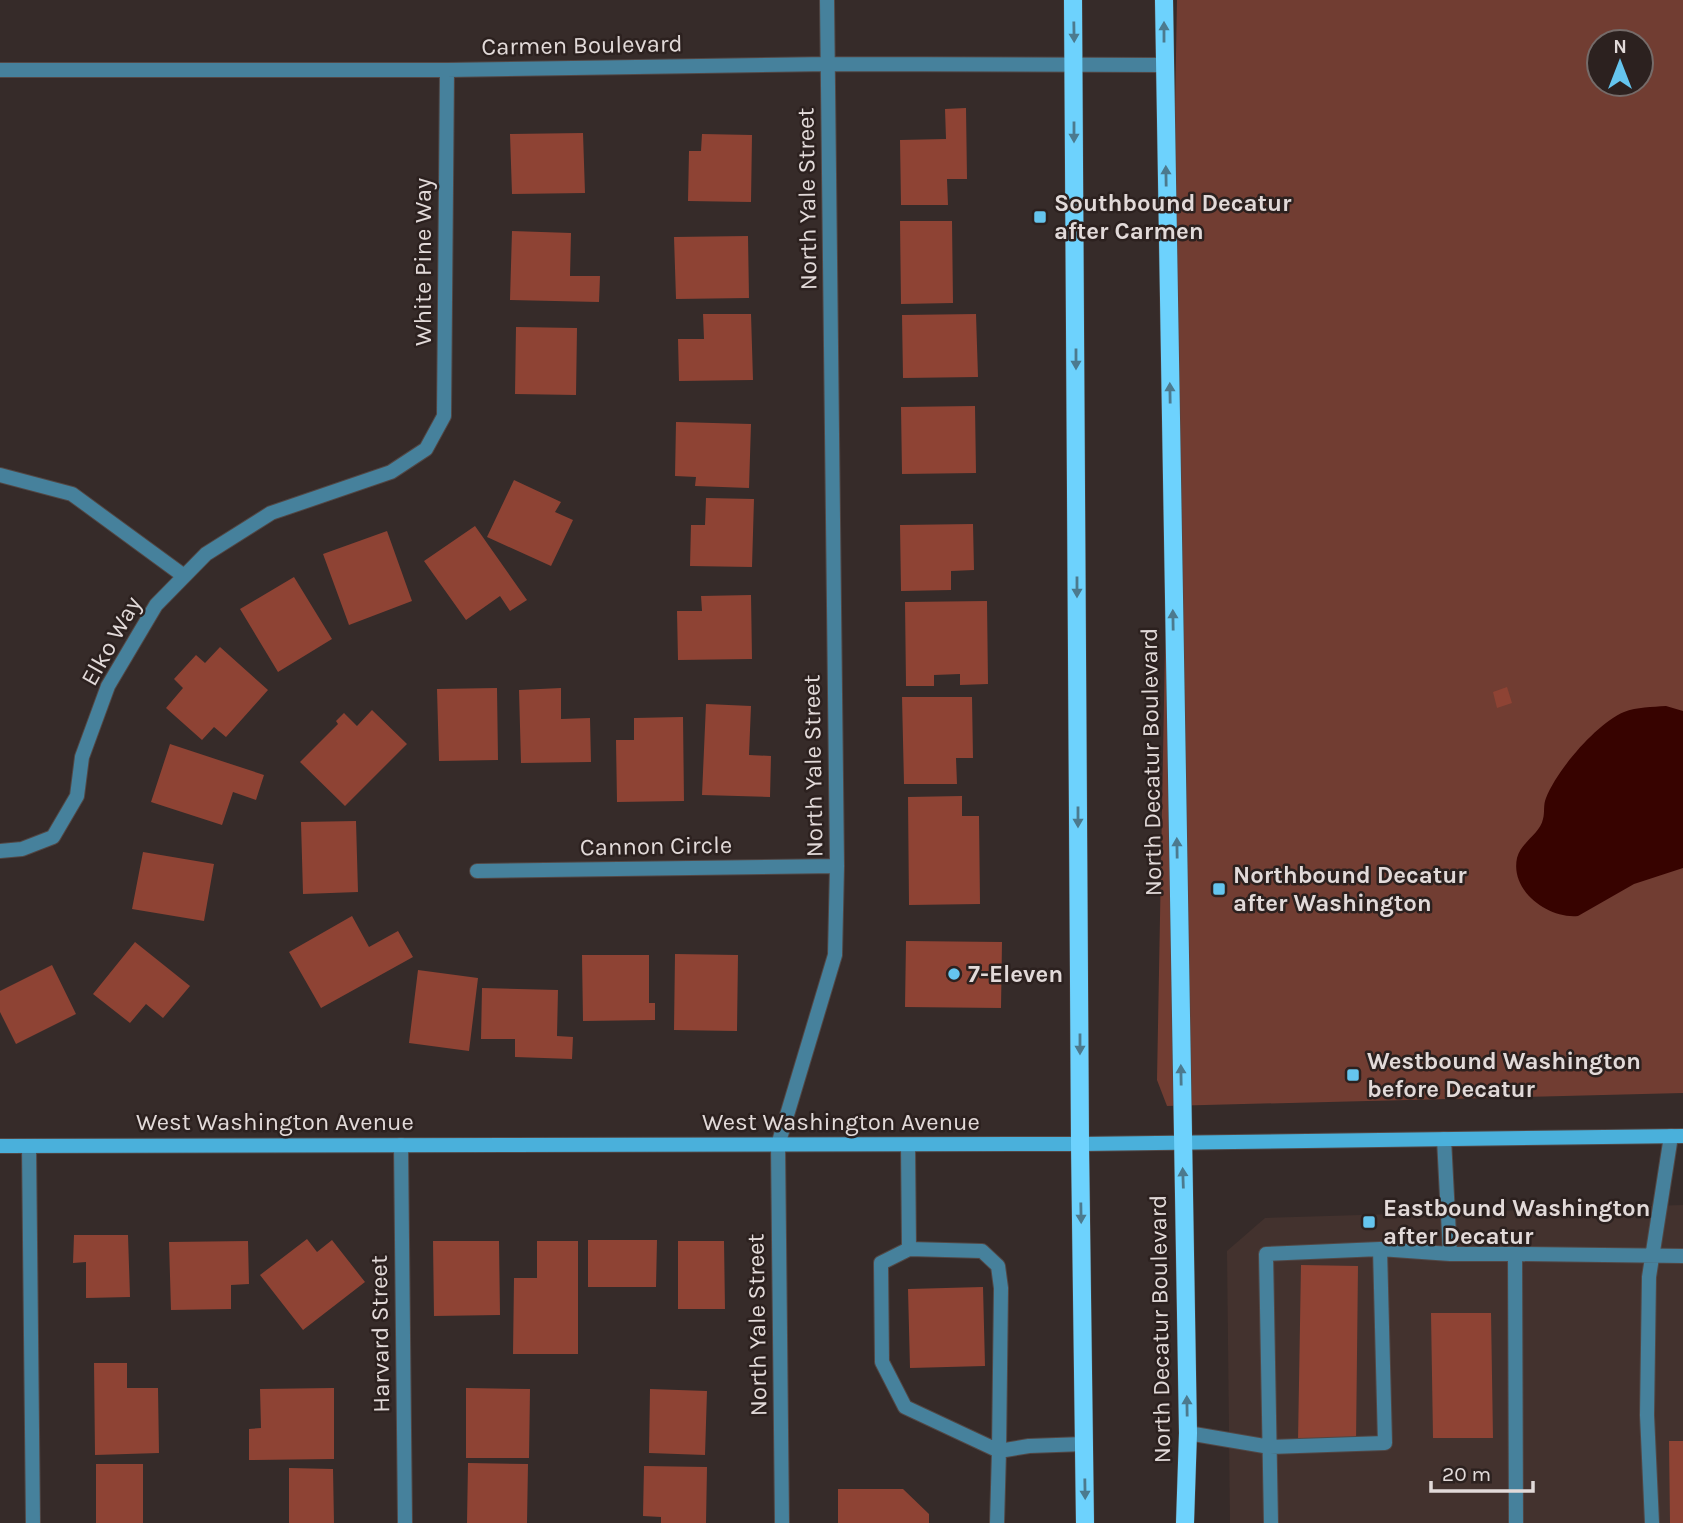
<svg xmlns="http://www.w3.org/2000/svg" width="1683" height="1523" viewBox="0 0 1683 1523" font-family="Karla,sans-serif">
	<style>
		.built { fill: #43322e }
		.green { fill: #713d32; fill-rule: evenodd }
		.water { fill: #370300 }
		.building { fill: #8e4334 }
		.lines { fill: none; stroke-linecap: round; stroke-linejoin: round }
		.service-casing { stroke: #524745; stroke-width: 16 }
		.minor-casing { stroke: #524745; stroke-width: 16 }
		.secondary-casing { stroke: #524745; stroke-width: 16 }
		.primary-casing { stroke: #524745; stroke-width: 19 }
		.service { stroke: #46819c; stroke-width: 14 }
		.minor { stroke: #46819c; stroke-width: 14 }
		.secondary { stroke: #4ab0db; stroke-width: 14 }
		.primary { stroke: #6dd2fd; stroke-width: 18 }
		.oneway { fill: #4c7a8e }
		.poi-dot { fill: #65c5ee; stroke: #2c211f; stroke-width: 2.5 }
		.labels { text-anchor: middle; stroke-width: 5; stroke-linejoin: round; paint-order: stroke }
		.street-label { font-size: 24px; fill: #e2dad9; stroke: #2c211f }
		.poi-label { font-size: 24px; font-weight: bold; fill: #e2dad9; stroke: #2c211f; text-anchor: start }
	</style>
	<rect width="100%" height="100%" fill="#362b29"/>
	<path class="built" d="M1683,1205V1523H1230L1227,1251L1265,1218Z"/>
	<path class="green" d="M1177,0H1683V1093L1167,1106L1157,1080ZM1599,42H1641V84H1599Z"/>
	<path class="water" d="M1666,706L1683,711V868L1634,884L1578,916C1548,919 1510,891 1517,858C1521,842 1540,834 1543,819C1545,812 1543,805 1546,798C1557,770 1596,724 1624,712C1637,707 1652,707 1666,706Z"/>
	<path class="building" d="M966,108L967,179H947L948,205H901L900,140L946,139L945,109Z
		M583,133L585,193L512,194L510,134Z
		M702,134L752,135L751,202L688,201L689,151H701Z
		M900,221H952L953,303L901,304Z
		M512,231L571,233L570,276H600L599,302L510,300Z
		M748,236L749,298L676,299L674,237Z
		M703,314H751L753,380L679,381L678,339H704Z
		M976,314L978,377L903,378L902,315Z
		M516,327L577,328L576,395L515,394Z
		M975,406L976,473L902,474L901,407Z
		M676,422L751,424L749,488L695,486L696,477L675,476Z
		M514,480L561,502L555,512L573,520L551,566L487,537Z
		M706,498L754,499L752,567L690,566L691,525H705Z
		M973,524L974,570L951,571V590L901,591L900,525Z
		M475,526L527,600L510,611L500,596L466,620L424,561Z
		M387,531L412,601L349,625L323,554Z
		M294,577L332,639L278,672L240,609Z
		M751,595L752,659L678,660L677,611H702L701,596Z
		M987,601L988,684L960,685V674L934,675V686H906L905,602Z
		M220,647L268,690L226,737L214,727L202,740L166,708L183,688L174,679L196,655L205,663Z
		M1507,687L1512,703L1497,708L1493,692Z
		M497,688L498,760L439,761L437,689Z
		M561,688V719L590,718L591,762L521,763L519,690Z
		M902,697H972L973,758H956L957,784H904Z
		M706,704L751,706L749,755L771,756L770,797L702,795Z
		M372,710L407,744L345,806L300,762L338,724L336,721L344,713L357,726Z
		M683,717L684,801L617,802L616,740H634V718Z
		M170,744L264,775L256,800L233,792L222,825L151,802Z
		M962,796V816H979L980,904L909,905L908,797Z
		M356,821L358,892L303,894L301,822Z
		M143,852L214,864L204,921L132,909Z
		M352,916L369,947L398,931L413,957L321,1008L289,952Z
		M906,941L1002,942L1001,1008L905,1007Z
		M135,942L190,986L163,1018L146,1004L130,1023L93,994Z
		M675,954L738,955L737,1031L674,1030Z
		M582,955H649V1003H655V1020L583,1021Z
		M52,965L76,1014L16,1044L0,1012V991Z
		M418,970L478,978L469,1051L409,1043Z
		M482,988L558,990L557,1036L573,1037L572,1059L515,1057V1039H481Z
		M74,1235H128L130,1297L86,1298V1262L73,1263Z
		M307,1239L317,1252L332,1240L365,1282L303,1330L260,1275Z
		M588,1240H657L656,1287H588Z
		M248,1241L249,1284L231,1285V1309L171,1310L169,1242Z
		M433,1241H499L500,1315L434,1316Z
		M537,1241H578V1354H513L514,1278H537Z
		M678,1241H724L725,1309H678Z
		M1301,1265L1358,1266L1356,1443L1298,1442Z
		M983,1287L985,1366L910,1368L908,1289Z
		M1431,1313H1491L1493,1438H1433Z
		M94,1363H127V1388H158L159,1453L95,1455Z
		M334,1388V1459L249,1460V1429L261,1428L260,1389Z
		M466,1388L530,1389L529,1458H466Z
		M650,1389L707,1391L705,1455L649,1453Z
		M1669,1441H1683V1523H1670Z
		M468,1463L528,1464L527,1523H467Z
		M96,1464H143V1523H96Z
		M644,1466L707,1467L706,1523H661V1517L643,1516Z
		M289,1468L333,1469L334,1523H289Z
		M838,1489H903L929,1514V1523H838Z"/>
	<g class="lines">
		<g class="service-casing">
			<path id="service" d="M1444,1139L1450,1254
				M908,1145L909,1249L982,1251L998,1266L1001,1288L999,1451L905,1407L882,1362L881,1263L909,1249
				M1380,1249L1450,1254H1515L1516,1523
				M1515,1254L1683,1256
				M1188,1433L1270,1447L1385,1443L1380,1249L1266,1254L1271,1523
				M997,1523L999,1451L1029,1446L1084,1444
				M1652,1523L1647,1415L1649,1277L1671,1136"/>
		</g>
		<g class="minor-casing">
			<path id="minor" d="M0,70H447L829,64L1165,65
				M0,475L72,494L184,576
				M0,851L22,849L53,837L77,796L82,757L108,686L156,605L206,554L271,513L391,472L426,449L444,416L447,70
				M477,871L837,866
				M401,1145L405,1523
				M29,1146L33,1523
				M782,1523L778,1145L835,955L837,866L827,0"/>
		</g>
		<g class="secondary-casing">
			<path id="secondary" d="M0,1146L1080,1144L1683,1136"/>
		</g>
		<g class="primary-casing">
			<path id="primary" d="M1073,0L1080,1144L1085,1523
				M1164,0L1188,1433L1185,1523"/>
		</g>
		<use href="#service" class="service"/>
		<use href="#minor" class="minor"/>
		<use href="#secondary" class="secondary"/>
		<use href="#primary" class="primary"/>
	</g>
	<defs><path id="oneway-solid" d="M-6-.8H1V-3.2L6.5 0L1 3.2V.8H-6Z" transform="scale(1.75)"/></defs>
	<g class="oneway">
		<use href="#oneway-solid" transform="translate(1074 32) rotate(89)"/>
		<use href="#oneway-solid" transform="translate(1164 32) rotate(-90)"/>
		<use href="#oneway-solid" transform="translate(1074 132) rotate(90)"/>
		<use href="#oneway-solid" transform="translate(1166 176) rotate(-91)"/>
		<use href="#oneway-solid" transform="translate(1076 359) rotate(90)"/>
		<use href="#oneway-solid" transform="translate(1170 393) rotate(-91)"/>
		<use href="#oneway-solid" transform="translate(1077 587) rotate(90)"/>
		<use href="#oneway-solid" transform="translate(1173 620) rotate(-91)"/>
		<use href="#oneway-solid" transform="translate(1078 817) rotate(90)"/>
		<use href="#oneway-solid" transform="translate(1177 848) rotate(-91)"/>
		<use href="#oneway-solid" transform="translate(1080 1044) rotate(90)"/>
		<use href="#oneway-solid" transform="translate(1181 1075) rotate(-91)"/>
		<use href="#oneway-solid" transform="translate(1183 1178) rotate(-92)"/>
		<use href="#oneway-solid" transform="translate(1081 1213) rotate(89)"/>
		<use href="#oneway-solid" transform="translate(1187 1406) rotate(-91)"/>
		<use href="#oneway-solid" transform="translate(1085 1489) rotate(89)"/>
	</g>
	<g class="poi-dot">
		<rect x="1033" y="210" width="14" height="14" rx="3.5"/>
		<rect x="1212" y="882" width="14" height="14" rx="3.5"/>
		<circle cx="954" cy="974" r="7"/>
		<rect x="1346" y="1068" width="14" height="14" rx="3.5"/>
		<rect x="1362" y="1215" width="14" height="14" rx="3.5"/>
	</g>
	<g class="labels">
		<g class="street-label">
			<text transform="translate(582 45) rotate(-1)" y="8">Carmen Boulevard</text>
			<text transform="translate(807 199) rotate(-91)" y="8">North Yale Street</text>
			<text transform="translate(423 262) rotate(-90)" y="8">White Pine Way</text>
			<text transform="translate(111 641) rotate(-61)" y="8">Elko Way</text>
			<text transform="translate(1151 762) rotate(-91)" y="8">North Decatur Boulevard</text>
			<text transform="translate(813 766) rotate(-91)" y="8">North Yale Street</text>
			<text transform="translate(656 846) rotate(-1)" y="8">Cannon Circle</text>
			<text x="275" y="1130">West Washington Avenue</text>
			<text x="841" y="1130">West Washington Avenue</text>
			<text transform="translate(757 1325) rotate(-91)" y="8">North Yale Street</text>
			<text transform="translate(1160 1329) rotate(-91)" y="8">North Decatur Boulevard</text>
			<text transform="translate(380 1334) rotate(-91)" y="8">Harvard Street</text>
		</g>
		<g class="poi-label">
			<text x="1054" y="211">Southbound Decatur<tspan x="1054" dy="28">after Carmen</tspan></text>
			<text x="1233" y="883">Northbound Decatur<tspan x="1233" dy="28">after Washington</tspan></text>
			<text x="968" y="982">7-Eleven</text>
			<text x="1367" y="1069">Westbound Washington<tspan x="1367" dy="28">before Decatur</tspan></text>
			<text x="1383" y="1216">Eastbound Washington<tspan x="1383" dy="28">after Decatur</tspan></text>
		</g>
	</g>
	<g transform="translate(1620 63)"><circle r="33" fill="#2c211f" stroke="#756b69" stroke-width="2"/>
	<path d="M0-5L12 26L0 18L-12 26Z" fill="#65c5ee"/>
	<text y="-10" font-size="19" font-weight="bold" text-anchor="middle" fill="#e2dad9">N</text>
	</g>
	<path d="M1431 1481v10h102v-10" fill="none" stroke="#e2dad9" stroke-width="3.5"/>
	<text x="1442" y="1481" font-size="21" fill="#e2dad9" stroke="#2c211f" stroke-width="5" paint-order="stroke">20 m</text>
</svg>
